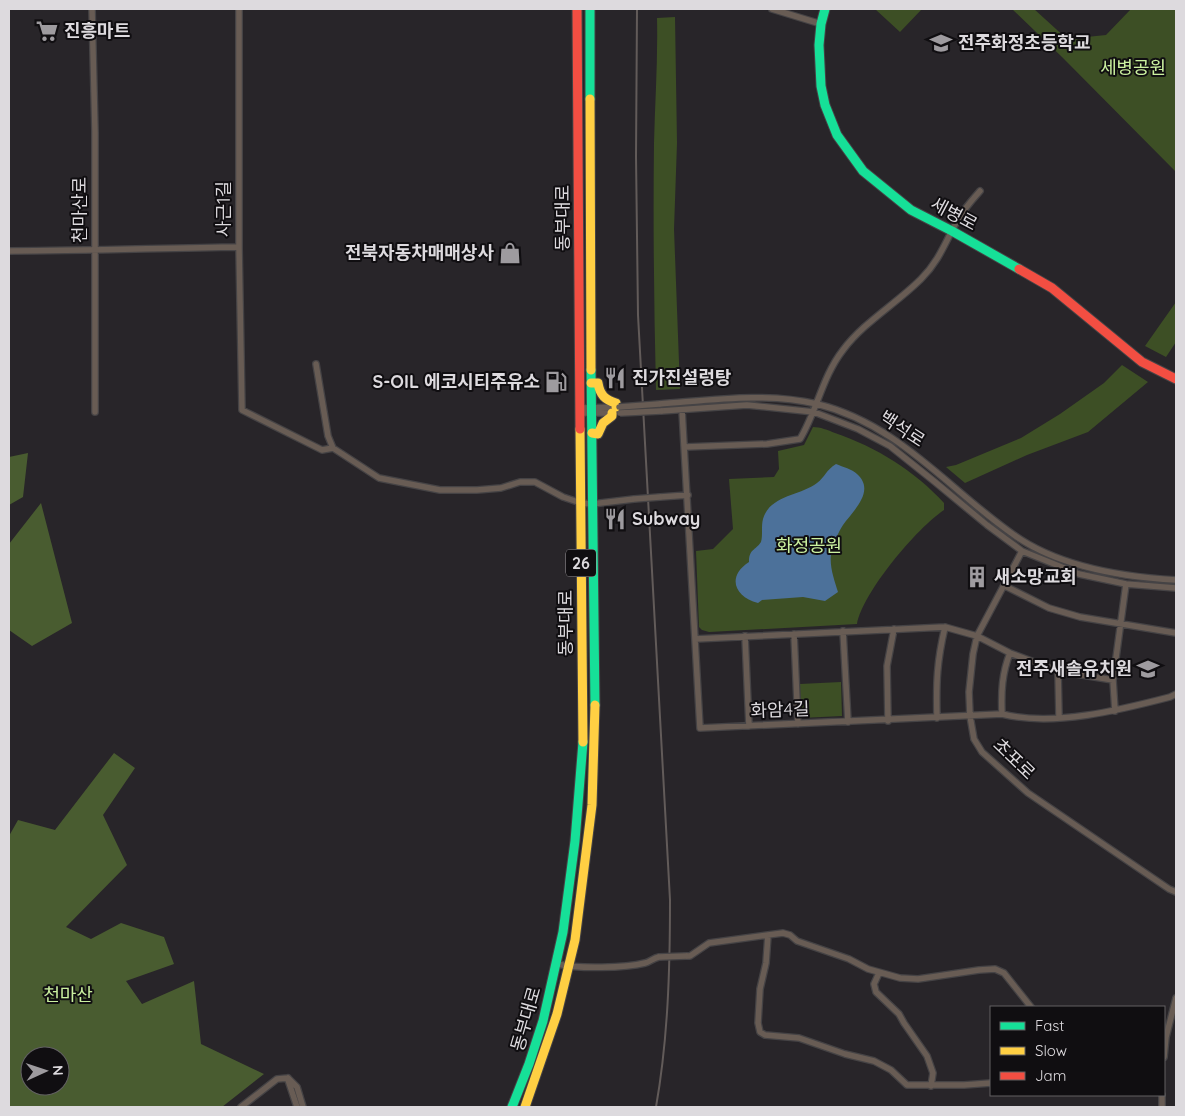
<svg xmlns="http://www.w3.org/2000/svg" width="1185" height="1116" viewBox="0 0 1185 1116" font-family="Quicksand,'Noto Sans KR',sans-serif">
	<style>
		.green { fill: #3d4f25 }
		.forest { fill: #495c30; fill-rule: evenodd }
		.water { fill: #4c719a }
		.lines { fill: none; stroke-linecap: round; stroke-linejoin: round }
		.street-casing { stroke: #454345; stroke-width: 8 }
		.fast-casing { stroke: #454345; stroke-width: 11 }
		.slow-casing { stroke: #454345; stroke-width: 11 }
		.jam-casing { stroke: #454345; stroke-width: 11 }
		.street { stroke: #685c54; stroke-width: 5.5 }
		.fast { stroke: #16e098; stroke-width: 9 }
		.slow { stroke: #ffcf43; stroke-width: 9 }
		.jam { stroke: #f24e42; stroke-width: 9 }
		.rail { stroke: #625b59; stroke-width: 2 }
		.street-bridge-casing { stroke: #454345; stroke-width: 8; stroke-linecap: butt }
		.street-bridge { stroke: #685c54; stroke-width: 5.5 }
		.labels { text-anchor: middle; stroke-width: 4; stroke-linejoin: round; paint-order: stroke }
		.shield { fill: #100e11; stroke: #a09da0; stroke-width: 1 }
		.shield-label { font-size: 16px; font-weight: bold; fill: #dddade }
		.poi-label { font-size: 18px; font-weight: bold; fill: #dddade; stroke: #100e11; text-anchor: start }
		.park-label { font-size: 18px; fill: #cbf1a0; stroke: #100e11 }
		.street-label { font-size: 18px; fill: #dddade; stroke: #100e11 }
	</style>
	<rect width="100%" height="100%" fill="#282529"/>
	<path class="green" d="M875,9H922L900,32Z
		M1012,9H1034L1067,39L1106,35L1131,9H1176V172L1062,57Z
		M675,17L677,143L674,229L680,389L656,390C654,308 653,226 654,143C655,102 658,60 657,18Z
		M1176,302V342L1166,357L1145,346Z
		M1122,365L1148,382L1088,432L1027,455L965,483L946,467L956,465L1021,438L1060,414L1104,383Z
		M813,427C820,427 828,430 835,433C876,447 915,471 944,503V510C917,528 863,592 857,624L709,632L702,630L699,627L696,551L713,549L733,529L729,479L774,477L779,469L778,451L804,445Z
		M841,682L842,716L801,718L800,684Z"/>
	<path class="forest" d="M28,453L23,497L9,505V457Z
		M41,503L72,623L32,646L9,630V544Z
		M114,753L135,768L103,815L127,865L66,927L91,939L121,923L164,937L174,964L126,981L142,1004L194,981L201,1044L264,1074L222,1107H9V836L18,820L55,830ZM30,1056H60V1086H30Z"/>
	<path class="water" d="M836,464C843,467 852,469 857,474C876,491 853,511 843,525C839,531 834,542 832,550C828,563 834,579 838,592L825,601L803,597L762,600L758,603C735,597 726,577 749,562C749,549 755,551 761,542C763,535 761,526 763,519C770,495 800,496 817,483C825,477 826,470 836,464Z"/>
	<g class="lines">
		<g class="street-casing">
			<path id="street" d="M92,9L95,132V412
				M239,9V247L242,410L322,450L333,448
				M772,9L821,24
				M9,251C86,251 162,248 239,247
				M316,364L328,436L333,448L379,478L440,490H477L501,488L520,482H535L563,497L581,503L592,504L634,499
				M659,404C712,400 765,392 817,404C899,424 949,490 1014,535C1059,567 1122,577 1176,580
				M581,408L619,407
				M682,410L700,728L1002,714C1053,727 1120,710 1170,697L1176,694
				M661,411L747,405L814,412L858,429L890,446L935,482L987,525L1022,551L1079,574L1126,584L1176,588
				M581,413H614
				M685,447L767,444L800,439C817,411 822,377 843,350C864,322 896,304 921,279C939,261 945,243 957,221C963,210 972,200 980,191
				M660,497L688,495
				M1022,551L977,636L973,654L969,692L970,716L974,739L982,752L1028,793L1169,889L1176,892
				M1005,586L1049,608L1080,617L1176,633
				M843,631L848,722
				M794,634L798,724
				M745,636L749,726
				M695,639L945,627L977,636L1010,653L1058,671L1113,680
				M1058,671L1059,717
				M1115,711L1113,680L1126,584
				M1002,714C1001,692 1002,673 1010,653
				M937,718C936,682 937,661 945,627
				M888,721L887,666L894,629
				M768,935L766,963L760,989L758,1023L760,1032L765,1035L799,1038L845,1054L874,1061L891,1070L907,1085H964L991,1083
				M686,956H690L709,943L783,933L790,935L797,941L849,959L868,969L900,978L918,979L979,970L995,969L1004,973L1031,1007
				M558,964C578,969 625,968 645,963C650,962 653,958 659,957
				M879,973L874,984L876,992L899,1014L904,1023L927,1056L933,1073L931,1086
				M1164,1057L1166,1037L1176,998
				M288,1078L297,1087L303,1107
				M288,1080L297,1107
				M241,1107L277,1079L288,1078
				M1162,1107V1095"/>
		</g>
		<g class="fast-casing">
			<path id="fast" d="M590,9V99
				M825,9L821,24L819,45L821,86L825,105L837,135L863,171L911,210L952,231L1019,269
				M591,370L595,705
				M512,1107L529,1064L543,1021L563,932L575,841L583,742"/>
		</g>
		<g class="slow-casing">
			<path id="slow" d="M590,99L591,370
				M591,383H598C600,395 605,400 616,403V407
				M580,429L583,742
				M592,433L598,434L603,423L612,416V413
				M525,1107L557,1014L575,940L592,805L595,705"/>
		</g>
		<g class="jam-casing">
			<path id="jam" d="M577,9L580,429
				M1019,269L1052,288L1142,362L1176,379"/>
		</g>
		<use href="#street" class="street"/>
		<use href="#fast" class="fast"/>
		<use href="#slow" class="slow"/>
		<use href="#jam" class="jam"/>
		<path class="rail" d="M637,9L636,156L638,315L670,900C670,970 668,1039 656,1107"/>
		<g class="street-bridge-casing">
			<path id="street-bridge" d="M619,407L659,404
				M620,413L661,411
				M634,499L660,497
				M659,957L686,956"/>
		</g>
		<use href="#street-bridge" class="street-bridge"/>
	</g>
	<defs>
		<g id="supermarket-bare" transform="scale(1.725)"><path d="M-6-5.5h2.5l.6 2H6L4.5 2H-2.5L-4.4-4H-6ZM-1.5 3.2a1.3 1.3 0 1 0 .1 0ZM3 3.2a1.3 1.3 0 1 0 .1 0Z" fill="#9e9b9f" stroke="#100e11" stroke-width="2.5" paint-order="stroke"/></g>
		<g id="school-bare" transform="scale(1.725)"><path d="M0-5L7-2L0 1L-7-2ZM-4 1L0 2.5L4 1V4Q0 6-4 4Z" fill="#9e9b9f" stroke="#100e11" stroke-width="2.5" paint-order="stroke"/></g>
		<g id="shop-bare" transform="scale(1.725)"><path d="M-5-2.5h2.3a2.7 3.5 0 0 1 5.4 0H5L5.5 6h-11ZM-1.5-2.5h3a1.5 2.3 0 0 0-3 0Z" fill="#9e9b9f" stroke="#100e11" stroke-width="2.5" paint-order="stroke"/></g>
		<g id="restaurant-bare" transform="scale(1.725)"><path d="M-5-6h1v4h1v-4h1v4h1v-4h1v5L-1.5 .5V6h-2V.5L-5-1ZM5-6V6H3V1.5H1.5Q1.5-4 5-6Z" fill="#9e9b9f" stroke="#100e11" stroke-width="2.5" paint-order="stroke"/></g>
		<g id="fuel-bare" transform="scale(1.725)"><path d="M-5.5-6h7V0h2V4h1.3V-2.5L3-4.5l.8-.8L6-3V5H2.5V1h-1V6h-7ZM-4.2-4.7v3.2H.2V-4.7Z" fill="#9e9b9f" stroke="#100e11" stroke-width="2.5" paint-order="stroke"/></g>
		<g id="building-bare" transform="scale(1.725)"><path d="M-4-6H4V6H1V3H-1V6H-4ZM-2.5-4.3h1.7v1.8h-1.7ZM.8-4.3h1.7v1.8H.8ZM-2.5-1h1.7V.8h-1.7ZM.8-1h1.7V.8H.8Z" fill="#9e9b9f" stroke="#100e11" stroke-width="2.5" paint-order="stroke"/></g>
	</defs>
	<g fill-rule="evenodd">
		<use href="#supermarket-bare" x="47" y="31"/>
		<use href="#school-bare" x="941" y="43"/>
		<use href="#shop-bare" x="510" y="253"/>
		<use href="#restaurant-bare" x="615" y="378"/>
		<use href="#fuel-bare" x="556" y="382"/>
		<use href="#restaurant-bare" x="615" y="519"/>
		<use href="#building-bare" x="977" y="577"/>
		<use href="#school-bare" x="1148" y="669"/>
	</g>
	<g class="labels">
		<rect class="shield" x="566" y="549.5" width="30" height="27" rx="4"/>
		<g class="shield-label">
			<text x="581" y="569">26</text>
		</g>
		<g class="poi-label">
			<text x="64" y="37">진흥마트</text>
			<text x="958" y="49">전주화정초등학교</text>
			<text x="494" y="259" text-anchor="end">전북자동차매매상사</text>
			<text x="632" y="384">진가진설렁탕</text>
			<text x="540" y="388" text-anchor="end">S-OIL 에코시티주유소</text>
			<text x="632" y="525">Subway</text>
			<text x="994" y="583">새소망교회</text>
			<text x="1132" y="675" text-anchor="end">전주새솔유치원</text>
		</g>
		<g class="park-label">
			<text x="1133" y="74">세병공원</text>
			<text x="809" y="552">화정공원</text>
			<text x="68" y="1001">천마산</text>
		</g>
		<g class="street-label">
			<text transform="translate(224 209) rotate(-90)" y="6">사근1길</text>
			<text transform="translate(80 210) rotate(-90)" y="6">천마산로</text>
			<text transform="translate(954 214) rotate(28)" y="6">세병로</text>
			<text transform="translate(563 218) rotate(-90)" y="6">동부대로</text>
			<text transform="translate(902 429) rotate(33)" y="6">백석로</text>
			<text transform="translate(566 623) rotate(-90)" y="6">동부대로</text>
			<text transform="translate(780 710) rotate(-2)" y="6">화암4길</text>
			<text transform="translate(1014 759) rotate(44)" y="6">초포로</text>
			<text transform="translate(526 1019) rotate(-74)" y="6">동부대로</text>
		</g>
	</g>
	<rect width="1185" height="1116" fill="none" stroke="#dddade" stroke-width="20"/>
	<rect x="990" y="1006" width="175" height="90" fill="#100e11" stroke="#626063"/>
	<rect x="1000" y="1022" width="25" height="8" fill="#16e098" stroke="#626063"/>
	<text x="1035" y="1031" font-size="15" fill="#dddade">Fast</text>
	<rect x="1000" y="1047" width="25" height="8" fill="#ffcf43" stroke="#626063"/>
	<text x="1035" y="1056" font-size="15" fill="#dddade">Slow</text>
	<rect x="1000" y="1072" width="25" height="8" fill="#f24e42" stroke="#626063"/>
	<text x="1035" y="1081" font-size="15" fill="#dddade">Jam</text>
	<g transform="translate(45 1071) rotate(87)"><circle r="24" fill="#100e11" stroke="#626063"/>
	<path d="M0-4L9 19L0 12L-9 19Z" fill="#9e9b9f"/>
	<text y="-8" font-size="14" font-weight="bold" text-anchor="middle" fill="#dddade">N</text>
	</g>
</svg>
